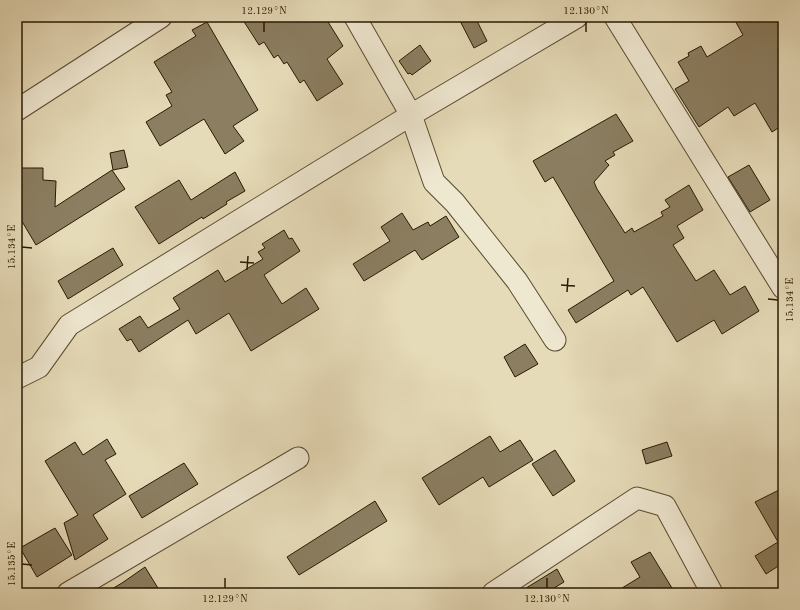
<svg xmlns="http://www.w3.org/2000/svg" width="800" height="610" viewBox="0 0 800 610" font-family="'Old Standard TT',serif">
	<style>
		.building { fill: #8b7e61; stroke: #291902 }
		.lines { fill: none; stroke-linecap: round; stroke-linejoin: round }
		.street-casing { stroke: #584a30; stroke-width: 23 }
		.street { stroke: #efe8d1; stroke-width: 21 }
		.ticks { fill: none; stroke: #291902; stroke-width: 1.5 }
		.neatline { fill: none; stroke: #291902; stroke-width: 1.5 }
		.ticks-label { font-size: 10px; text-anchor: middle; fill: #291902 }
	</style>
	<rect width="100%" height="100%" fill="#e6dbb8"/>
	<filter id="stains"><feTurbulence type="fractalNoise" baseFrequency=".005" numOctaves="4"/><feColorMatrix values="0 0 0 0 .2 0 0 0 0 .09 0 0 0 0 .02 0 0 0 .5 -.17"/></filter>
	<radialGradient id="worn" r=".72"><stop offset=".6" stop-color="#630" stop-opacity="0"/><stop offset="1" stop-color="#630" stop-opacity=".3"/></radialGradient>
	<path class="building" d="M241,17H325L343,46L327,59L343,84L317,101L304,80L300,83L287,62L284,64L278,55L274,58L264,42L259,45Z
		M458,17H475L487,41L474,48Z
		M733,17H783V125L772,132L755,103L734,116L728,107L699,127L675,89L689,81L678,62L689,56L688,53L701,46L707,57L743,35Z
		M207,22L258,110L233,126L244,141L225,154L204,119L160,146L146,122L172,106L166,95L172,92L154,62L196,36L192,30Z
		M420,45L431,61L412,75L410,73L408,74L399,61Z
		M616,114L633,141L613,152L615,155L605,161L609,165L594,182L597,189L625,233L632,228L634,232L663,216L661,212L670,207L665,200L689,185L703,210L677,226L684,238L673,245L696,281L714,270L730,295L745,286L759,311L722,334L714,320L677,342L643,287L631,295L628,290L576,323L568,310L614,281L553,177L545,182L533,161Z
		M124,150L128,167L113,170L110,153Z
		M749,165L770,200L750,212L728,177Z
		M17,168H43V180L56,181L55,207L112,170L125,189L36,245L17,213Z
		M235,172L245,191L226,202L227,204L203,219L202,217L159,244L135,207L179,180L191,200Z
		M402,213L413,230L428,222L430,226L446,216L459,237L422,260L415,250L364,281L353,264L390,241L381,227Z
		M284,230L289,239L292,238L300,251L264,275L282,304L306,288L319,309L251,351L229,313L196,334L188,320L139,352L131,339L127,341L119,329L140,316L148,328L180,309L173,298L218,270L225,282L263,259L258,252L265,248L262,244Z
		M113,248L123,265L68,299L58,281Z
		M525,344L538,364L515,377L504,357Z
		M490,436L500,452L520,440L533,460L489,487L483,477L439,505L422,478Z
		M107,439L116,454L105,460L126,494L93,515L108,539L75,560L64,523L78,515L45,461L75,442L83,455Z
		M667,442L672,456L646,464L642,450Z
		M555,450L575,481L553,496L532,464Z
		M184,463L198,484L142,518L129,496Z
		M783,488V563L766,574L755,556L778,542L755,502Z
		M375,501L387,521L299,575L287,557Z
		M55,528L72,555L37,577L20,548Z
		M650,552L675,593H614L640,577L631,562Z
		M145,567L161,593H105L122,583Z
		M557,569L564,582L546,593H518Z"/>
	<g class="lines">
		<g class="street-casing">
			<path id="street" d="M355,17L411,115L434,182L455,203L517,281L555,340
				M615,17L783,288
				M17,110L161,17
				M17,378L39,367L69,325L411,115L577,17
				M68,593L298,458
				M493,593L637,498L665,506L712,593"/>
		</g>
		<use href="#street" class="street"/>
	</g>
	<path class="ticks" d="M264,32V22M586,32V22M22,247L32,248M240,262L254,263M247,270L248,256M561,285L575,286M567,292L568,278M768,299L778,300M22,564L32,565M225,588V578M547,588V578"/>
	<rect width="800" height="610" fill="none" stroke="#e6dbb8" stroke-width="44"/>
	<rect x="22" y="22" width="756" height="566" class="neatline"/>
	<g class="ticks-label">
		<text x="264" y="14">12.129°N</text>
		<text x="586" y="14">12.130°N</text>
		<text transform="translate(11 247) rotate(-90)" y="4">15.134°E</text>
		<text transform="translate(789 300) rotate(-90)" y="4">15.134°E</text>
		<text transform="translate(11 564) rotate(-90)" y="4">15.135°E</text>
		<text x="225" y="602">12.129°N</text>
		<text x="547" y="602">12.130°N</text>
	</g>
	<rect width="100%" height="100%" filter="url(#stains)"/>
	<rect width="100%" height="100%" fill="url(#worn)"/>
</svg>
